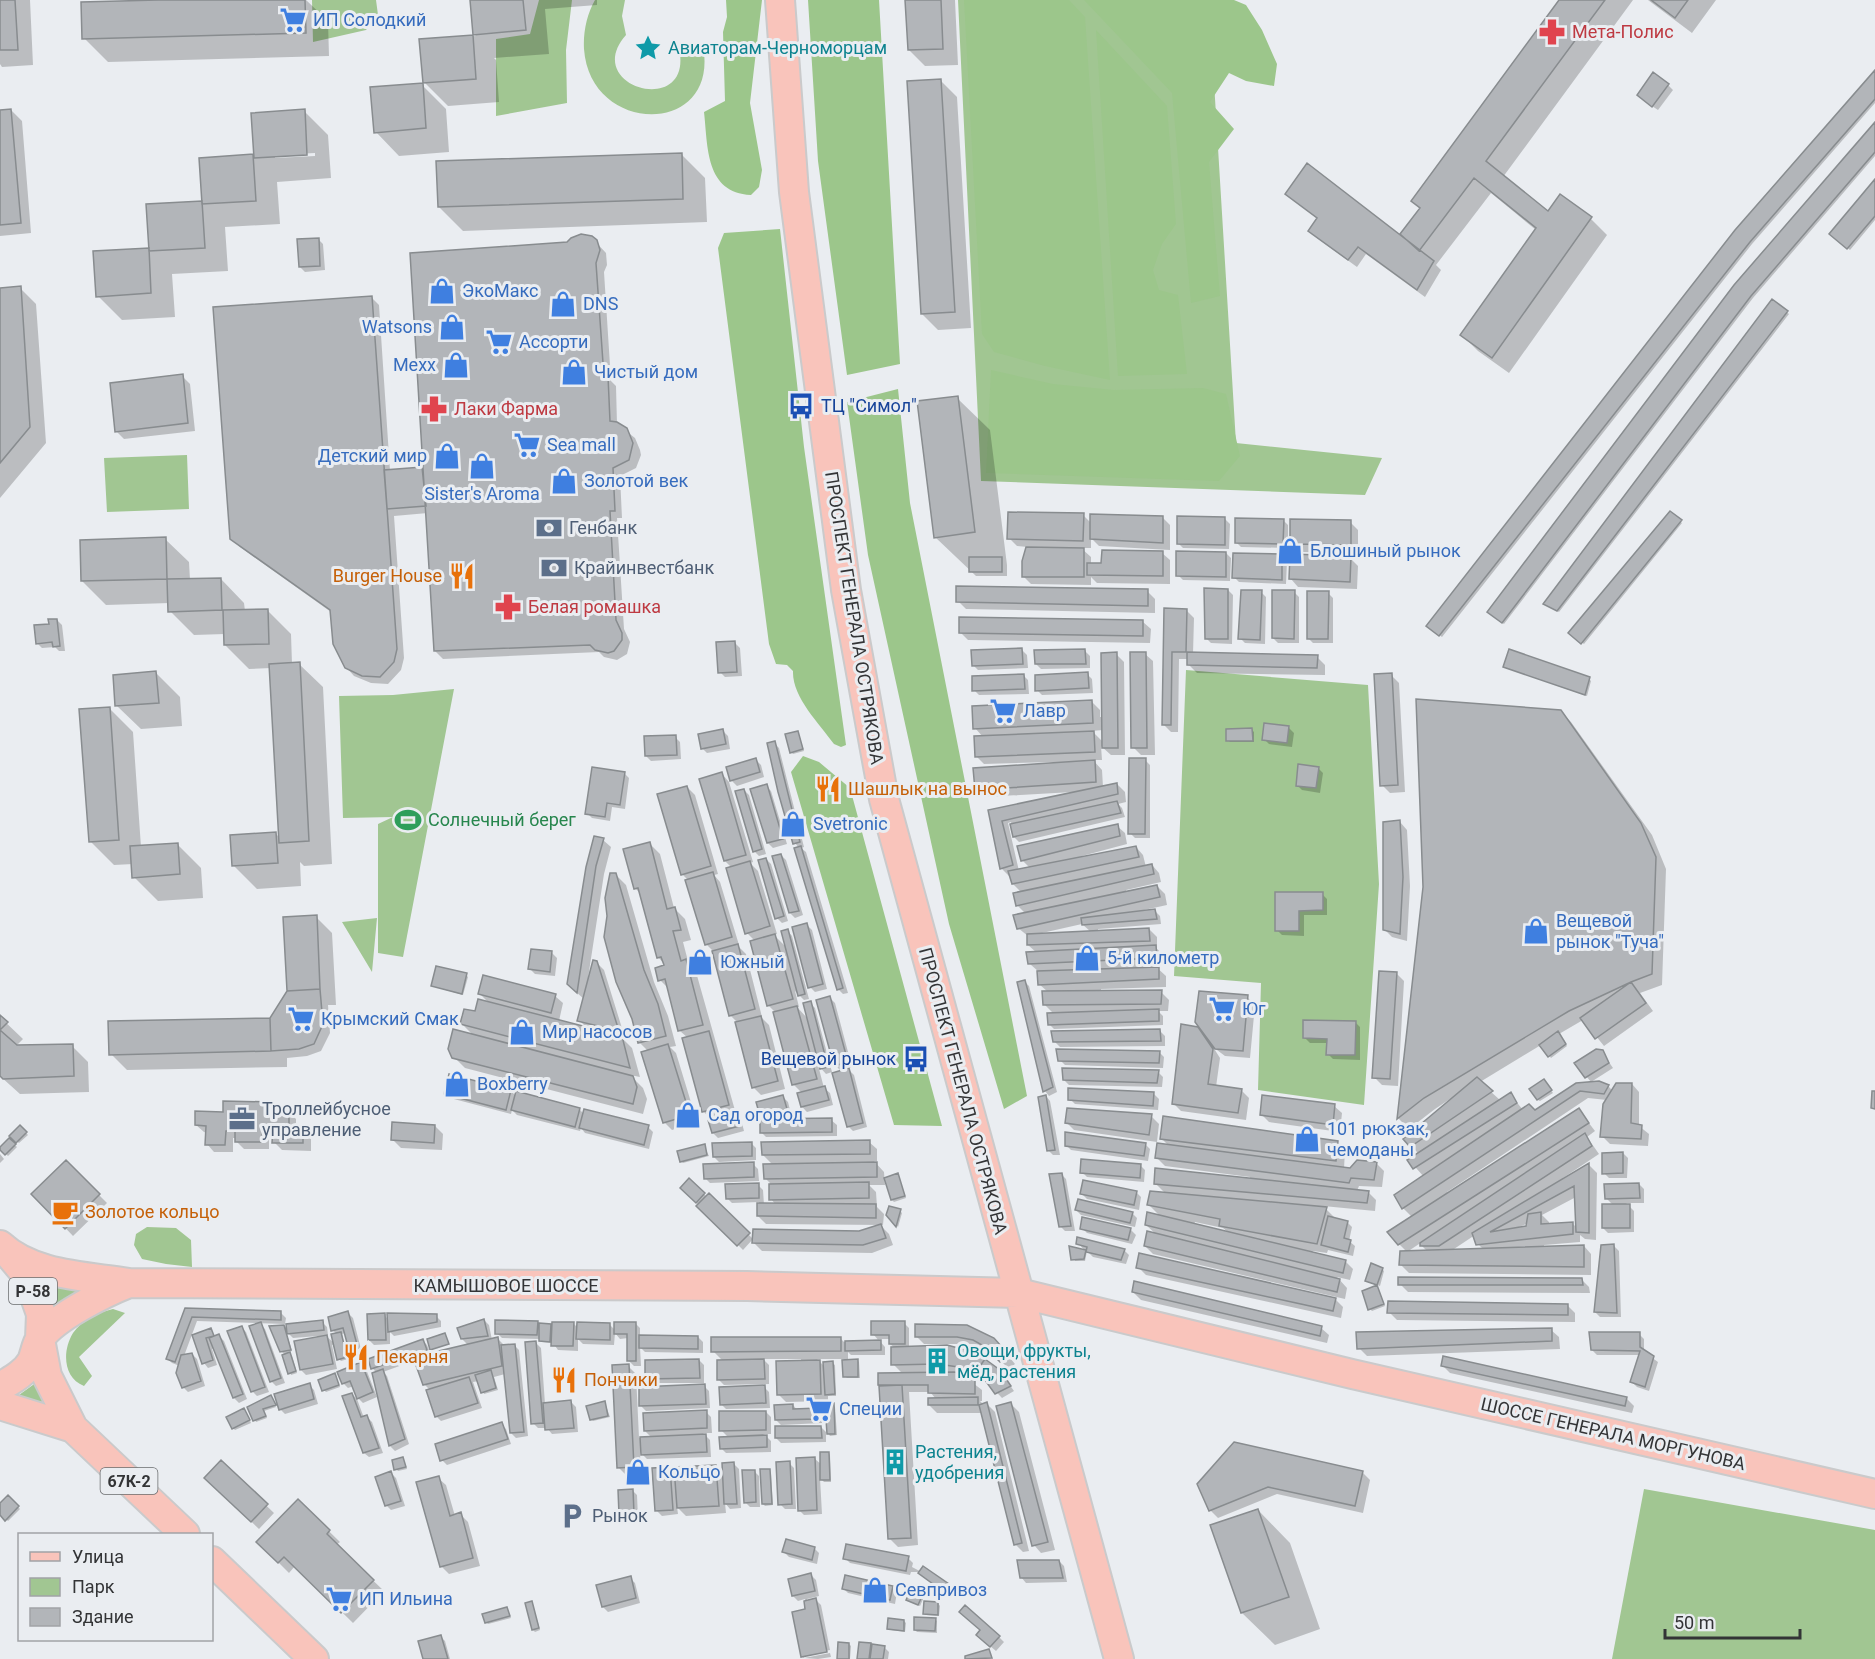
<svg xmlns="http://www.w3.org/2000/svg" width="1875" height="1659" viewBox="0 0 1875 1659" font-family="Roboto,sans-serif">
	<style>
		.green { fill: #a1c692 }
		.forest { fill: #9cc68b }
		.shadow { fill: #0003; fill-rule: evenodd }
		.building { fill: #b2b5b9; stroke: #888c8f; stroke-width: 1.5 }
		.lines { fill: none; stroke-linecap: round; stroke-linejoin: round }
		.primary-casing { stroke: #cacacb; stroke-width: 32 }
		.primary { stroke: #f9c4bb; stroke-width: 28 }
		.labels { text-anchor: middle; stroke-width: 6; stroke-linejoin: round; paint-order: stroke }
		.shield { fill: #eaedf1; stroke: #6a6c6e; stroke-width: 1.5 }
		.shield-label { font-size: 16px; font-weight: bold; fill: #333436 }
		.shop-label { font-size: 18px; fill: #366cbe; stroke: #eaedf1; text-anchor: start }
		.health-label { font-size: 18px; fill: #be3a42; stroke: #eaedf1; text-anchor: start }
		.culture-label { font-size: 18px; fill: #0d838f; stroke: #eaedf1; text-anchor: start }
		.transit-label { font-size: 18px; fill: #164399; stroke: #eaedf1; text-anchor: start }
		.service-label { font-size: 18px; fill: #4e5e75; stroke: #eaedf1; text-anchor: start }
		.food-label { font-size: 18px; fill: #c56008; stroke: #eaedf1; text-anchor: start }
		.street-label { font-size: 18px; fill: #333436; stroke: #eaedf1 }
		.leisure-label { font-size: 18px; fill: #27864d; stroke: #eaedf1; text-anchor: start }
	</style>
	<rect width="100%" height="100%" fill="#eaedf1"/>
	<path class="green" d="M312,0H376L378,15L366,30L313,42Z
		M539,0H572L566,50L567,103L496,116V39L530,34Z
		M595,0H625L622,16L626,35C581,86 688,117 680,54L703,46C720,137 590,136 584,49C583,32 587,14 595,0Z
		M958,0H1209L1236,443L1382,458L1365,495L981,481Z
		M187,455L189,509L107,512L104,458Z
		M1186,670L1368,685L1379,884L1364,1105L1258,1090L1261,983L1174,976Z
		M454,689L403,957L378,953V824L393,817L343,818L339,696L393,695Z
		M377,918L372,972L342,922Z
		M147,1227L176,1228L191,1240L192,1267L166,1264L142,1259L134,1245L136,1234Z
		M42,1282L85,1289L53,1310Z
		M113,1309L125,1313L79,1357L92,1376L84,1386C63,1378 62,1351 73,1333C81,1321 99,1312 113,1309Z
		M37,1382L47,1405L19,1395Z
		M1644,1489L1875,1530V1659H1612Z"/>
	<path class="forest" d="M726,0H762L750,103L762,170L759,187L751,195C705,193 708,146 704,112L725,101L723,32L727,17Z
		M808,0H879L900,364L847,375L818,161Z
		M964,0H1069L1085,17L1110,380L1045,366L994,352L982,334Z
		M1084,0H1234L1246,5L1262,30L1277,64L1274,86L1246,81L1229,73L1210,102L1234,129L1209,162L1220,296L1191,303L1172,93Z
		M1096,30L1167,106L1176,224L1162,244L1153,270L1159,290L1178,295L1187,374L1118,376Z
		M780,229L804,447L846,745L841,747L834,744C819,723 792,697 793,671L787,665L776,664L769,644L718,248L724,233Z
		M991,370L1053,384L1114,390L1203,388L1226,394L1240,456L1219,481L986,473Z
		M898,389L910,503L1027,1096L1004,1109L949,924L868,555L847,402Z
		M803,756L819,762L850,788L942,1126L894,1125L791,772Z"/>
	<path class="shadow" d="M0,0H30L33,65L2,67L0,64Z
		M214,0H306L328,21L329,56L108,62L84,38Z
		M471,0H597V5L545,9L549,54L494,58L496,60L499,102L448,106L424,82L421,40L476,36L474,34Z
		M907,0H955L958,65L925,66L909,50Z
		M1561,0H1633L1503,177L1548,213L1560,197L1591,219L1607,235L1509,373L1478,351L1461,334L1536,230L1491,193L1436,265L1441,270L1425,297L1366,254L1357,267L1317,238L1310,230L1318,219L1286,194L1405,239L1420,209L1413,201Z
		M1648,0H1716L1692,33Z
		M1875,73V103L1752,244L1442,637L1428,626Z
		M941,81L957,97L971,328L938,330L922,314Z
		M422,85L446,109L449,152L399,156L376,132Z
		M1668,85L1673,90L1658,110L1643,100Z
		M11,110L22,121L31,233L0,236V111Z
		M304,111L328,135L331,178L277,182L280,224L225,227L228,271L172,274L175,317L122,320L98,296L204,202L201,159L255,156ZM315,153V156L275,158V155Z
		M1875,125V156L1753,298L1504,624L1491,614Z
		M681,154L705,178L707,222L463,231L439,207Z
		M1875,182V220L1850,250L1831,234Z
		M592,238L606,253L607,265L604,272L611,381L616,386L617,424L635,438L640,450L641,455L636,468L620,476L622,518H617L624,629L630,642L627,654L617,660L604,657L599,652L443,659L435,651L428,513L394,516L404,658L401,670L388,684L371,683L354,676L346,667L331,612L240,547L231,538L371,297L379,305L390,471L424,468L568,243Z
		M318,239L323,244L325,270L305,272L300,267Z
		M20,288L36,304L46,443L0,498V289Z
		M1772,301L1789,314L1559,612L1547,605Z
		M182,376L190,384L195,431L124,439L116,431Z
		M957,398L990,430L1007,565V576H976L935,537Z
		M1670,513L1682,523L1584,644L1570,633Z
		M1083,515L1091,523L1162,517L1170,525V550L1099,546L1091,538V548H1081L1091,557V564H1103L1162,553L1170,560V584L1097,583L1091,577V585L1031,584L1023,576V561L1028,547L1017,546L1009,538Z
		M1225,519L1230,524L1229,549L1183,548L1178,543Z
		M1283,520L1288,525V548L1241,547L1236,542Z
		M1350,522L1358,530V553L1299,552L1291,544Z
		M165,539L189,562L190,580L221,579L244,603L245,611L267,610L291,634L292,664H299L323,687L332,864L304,866L300,862L301,886L257,889L233,865L276,834L280,838L271,668L249,669L225,645V634L194,635L170,611V603L106,605L82,581Z
		M1226,553L1231,558L1230,581L1183,580L1178,575Z
		M1282,556L1287,561L1286,584L1239,582L1234,577Z
		M1350,558L1358,566L1357,589L1298,587L1291,579Z
		M1228,590L1233,595L1232,644L1211,643L1206,638Z
		M1147,591L1155,599V613L966,609L958,601Z
		M1261,592L1266,597L1265,644L1245,643L1240,638Z
		M1294,592L1299,597V643H1278L1273,638Z
		M1328,593L1333,598V643H1313L1308,638Z
		M1165,610H1186L1194,618L1193,654L1317,657L1325,665V675L1197,673L1189,665V659H1179L1178,732H1171L1163,724Z
		M57,620L62,625L65,651H59L55,647L42,648L37,643L50,625Z
		M1143,622L1151,629L1150,643L968,640L960,632Z
		M735,643L740,648L742,676L725,677L720,672Z
		M1022,650L1027,655L1028,668L978,670L973,665Z
		M1085,651L1090,656V668L1041,669L1036,664Z
		M1116,654L1124,662L1125,755H1111L1101,746L1102,760H1093L1102,770L1103,787L1117,784L1125,792L1126,802L1118,804L1122,808L1125,817L1019,842L1014,837L1011,822L1008,823L1019,871L1030,868L1023,861L1019,847L1117,826L1125,833L1127,844L1082,856V858L1136,847L1143,855L1146,867L1152,865L1159,873L1161,882L1126,890V893L1157,886L1165,894L1167,905L1144,910L1145,912L1155,911L1160,916L1161,924L1098,929V932L1149,929L1157,937V949L1164,955V966H1155L1166,976V987L1101,989V992H1161L1169,1000L1168,1011H1158L1163,1016V1025L1054,1029L1049,1024L1054,1014L1045,1005L1048,992L1039,984V972L1030,964L1037,953L1028,945V936L1018,928L1026,914L1017,905L1022,893L1013,884L1011,875L1009,876L1001,868L989,811L1073,794V792L984,797L976,789L1053,764V762L984,764L976,756L983,737L975,728L1092,702L1100,710V717H1103ZM1103,730V742L1092,731ZM1082,924L1091,932L1042,935V933Z
		M1145,654L1153,661L1155,755H1141L1133,747Z
		M1507,668L1589,679L1591,681L1587,696Z
		M156,673L180,697L182,726L141,729L117,706Z
		M1087,674L1092,679L1093,693L1042,695L1037,690Z
		M1023,675L1028,680L1029,694L979,695L974,690Z
		M1391,675L1399,683L1405,792L1390,793L1382,785Z
		M109,708L133,732L141,847L177,844L201,868L203,898L158,901L134,877L133,864L114,865L90,841Z
		M1560,711L1571,722L1652,835L1666,869L1662,985L1640,993L1653,1011L1604,1046L1583,1020L1559,1034L1567,1046L1551,1058L1541,1045L1480,1082L1500,1100L1510,1094L1523,1110L1535,1112L1576,1084L1608,1086L1613,1091L1632,1084L1639,1092V1126L1649,1134L1648,1146L1610,1144L1602,1136L1607,1100L1588,1098L1447,1192L1449,1194L1579,1110L1595,1131L1587,1137L1599,1154L1563,1178L1564,1180L1589,1165L1597,1173L1596,1240L1585,1239L1580,1235V1242L1544,1245V1248L1584,1246L1591,1254V1275L1409,1273L1401,1265L1428,1252L1422,1246V1242L1407,1252L1399,1244L1413,1218L1403,1208L1396,1196L1424,1177L1409,1160L1419,1154L1411,1146L1451,1101L1450,1099L1435,1109L1409,1129L1399,1119L1424,887ZM1576,1197L1577,1228L1573,1224L1549,1225V1222L1542,1215ZM1528,1223L1527,1227L1517,1228ZM1475,1235L1478,1244L1484,1250L1451,1251Z
		M1289,728L1294,733L1292,747L1269,744L1264,739Z
		M1252,730L1254,732V742H1230L1228,740Z
		M723,731L728,736L730,749L707,753L702,748Z
		M798,732L804,751L793,754L791,752Z
		M675,737L680,742L681,759L651,761L646,756Z
		M774,743L779,748L804,847L801,848L806,852L848,993L843,994L838,989L799,848L795,843Z
		M756,760L761,765L764,777L737,786L732,781L728,768Z
		M1145,760L1150,765V838H1135L1130,833Z
		M1318,768L1323,773L1320,793L1302,790L1297,785Z
		M624,773L629,778L625,809L612,807L610,821L592,818L587,813Z
		M722,774L729,782L753,862L750,863L758,871L777,934L774,935L787,948L788,931L792,936L809,999L804,1000L795,991L799,1007H797L808,1019L810,1003L815,1008L832,1072L826,1074L818,1065L824,1088L830,1093L833,1105L807,1112L802,1107V1093L794,1085L774,1011L768,1005L755,941L747,933L732,868L725,861Z
		M766,786L771,791L787,844L773,848L768,843Z
		M687,787L695,795L718,874L714,875L720,882L739,945H737L746,954L762,1017H761L769,1025L785,1089L761,1095L753,1087L738,1023L730,1015L714,952L706,944L689,881L682,874Z
		M744,790L749,795L766,854L759,856L754,851Z
		M1400,822L1407,830L1410,886L1407,941L1392,937L1384,929Z
		M603,840L611,847L604,874L588,978H590L596,962L604,970L625,1038L621,1037L632,1048L640,1077L630,1075L643,1088L647,1099L643,1114L465,1068L454,1057L475,1037L462,1024L489,1003L480,994L555,996L563,1003L559,1021L587,1028L579,1020L584,999L576,992L587,868Z
		M649,843L660,854L674,908L685,919L691,940L683,942L689,965L696,972L736,1114L741,1119L744,1131L718,1138L713,1133L712,1120L703,1111L688,1038L680,1031L669,989L660,980L666,966L658,957L642,895L635,888Z
		M781,855L786,860L803,915L795,918L790,913Z
		M766,859L771,864L788,921L782,923L777,918Z
		M615,874L626,885L654,982L668,1016L676,1046L670,1047L676,1053L697,1122L672,1130L664,1122L648,1051L639,1042Z
		M1277,894H1322L1327,899V915H1304V936L1282,935L1277,930Z
		M316,917L332,933L336,1005H328L330,1033L321,1051L307,1056L287,1058V1067L127,1070L111,1054L272,1018L288,991Z
		M807,925L812,930L827,989L815,992L810,987Z
		M552,953L557,958L555,976L535,974L530,969Z
		M1396,973L1404,981L1398,1086L1382,1085L1374,1077Z
		M466,975L468,977L463,995L432,986Z
		M1024,981L1029,986L1057,1092L1049,1096L1045,1091Z
		M1247,997L1255,1005L1250,1058L1225,1056L1213,1047L1220,1058L1216,1087L1241,1090L1249,1098L1246,1120L1181,1111L1173,1103L1183,1026L1202,1029Z
		M830,998L835,1003L852,1067L847,1068L854,1075L867,1127L853,1131L848,1126L842,1072L835,1065Z
		M0,1017L23,1039L16,1046H72L88,1062L89,1092L20,1094L0,1076Z
		M1355,1022L1360,1027V1060L1333,1059L1328,1054V1043H1310L1305,1038Z
		M1160,1031L1165,1036V1046L1060,1047L1055,1042Z
		M1159,1052L1164,1057L1163,1068L1065,1065L1060,1060Z
		M1602,1052L1613,1068L1591,1082L1576,1064Z
		M1158,1072L1163,1077L1162,1087L1069,1085L1064,1080Z
		M1545,1083L1553,1093L1540,1101L1538,1100Z
		M511,1091L516,1096L579,1109L584,1114L648,1127L653,1132L649,1149L585,1133L581,1128L580,1131L517,1115L512,1110L511,1114L450,1098L445,1093Z
		M1154,1094L1159,1099L1158,1110L1075,1104L1070,1099Z
		M1046,1096L1050,1101L1060,1155H1053L1048,1150Z
		M783,1097L788,1102L791,1114L769,1120H831L837,1125V1136L766,1137L761,1132L767,1121L761,1115Z
		M274,1104L281,1111H288L296,1119V1131H303L311,1139V1151L282,1150L274,1142V1135H269V1149H244L236,1141V1138H233V1152H214L207,1144V1133L204,1132L196,1125L224,1114Z
		M1334,1106L1342,1113L1340,1132L1269,1122L1261,1114Z
		M1151,1116L1159,1124L1157,1142L1074,1130L1066,1122Z
		M435,1126L443,1134L442,1150L401,1148L393,1140Z
		M20,1127L28,1135L19,1143L11,1136Z
		M1162,1139L1337,1142L1345,1150L1344,1169L1351,1170L1376,1163L1384,1171L1382,1187L1359,1186L1357,1191L1368,1192L1376,1200L1375,1211L1323,1206L1337,1220L1347,1222L1352,1227L1349,1241L1355,1246L1353,1256L1328,1250L1327,1253L1313,1251L1312,1253L1345,1261L1353,1269L1350,1280L1337,1277L1347,1288L1345,1299L1153,1254L1145,1246L1157,1235L1146,1225L1161,1217L1149,1205L1166,1194L1155,1183L1249,1180L1250,1177L1165,1166L1157,1158L1169,1146ZM1195,1222L1223,1228L1229,1233L1194,1225Z
		M9,1140L17,1147L8,1156L1,1149Z
		M869,1142L877,1149V1161H874L884,1172L885,1185H869L876,1192L877,1207L884,1214L883,1225L766,1224L758,1216L759,1202L732,1203L727,1198L758,1185L763,1190L764,1205H776L771,1199L770,1183L765,1178L773,1165L763,1155Z
		M751,1143L756,1148V1160L719,1162L714,1157Z
		M1145,1144L1150,1149L1148,1161L1071,1150L1066,1145Z
		M704,1146L709,1156L683,1163L681,1161Z
		M1623,1153L1628,1158L1627,1178H1609L1604,1173Z
		M0,1154L4,1159L0,1163Z
		M66,1162L107,1203L73,1236L33,1194Z
		M753,1164L758,1169L759,1181L710,1183L705,1178Z
		M1140,1165L1145,1170L1144,1182L1087,1177L1082,1172Z
		M1061,1174L1066,1179L1075,1231H1065L1060,1226Z
		M898,1175L906,1198L894,1202L892,1200Z
		M689,1180L707,1197L709,1195L753,1239L743,1250L682,1188Z
		M1639,1184L1644,1189V1203H1626L1634,1211V1232L1608,1233L1603,1228L1614,1206L1606,1198Z
		M1136,1192L1141,1197L1139,1210L1087,1199L1082,1194Z
		M1076,1210L1132,1213L1137,1218L1135,1227L1081,1215Z
		M900,1211L902,1213L898,1227L887,1215Z
		M1084,1219L1131,1230L1136,1235L1132,1244L1087,1233L1082,1228Z
		M881,1226L889,1234L893,1245L872,1253L762,1251L754,1243L859,1233Z
		M1078,1243L1124,1250L1129,1255L1126,1264L1093,1257L1087,1251L1085,1261H1075L1071,1248L1086,1252Z
		M1614,1246L1619,1251L1621,1317H1600L1595,1312Z
		M1138,1267L1335,1299L1343,1307L1341,1318L1146,1275Z
		M1382,1269L1384,1271L1380,1286L1369,1282Z
		M1581,1279L1589,1287L1590,1293L1408,1292L1400,1284Z
		M1377,1287L1385,1306L1372,1311L1370,1309Z
		M1133,1292L1321,1328L1329,1335L1327,1343L1141,1300Z
		M1567,1305L1575,1313V1322L1397,1320L1389,1312Z
		M186,1309L281,1313L286,1318L285,1324L197,1321L184,1356L192,1354L197,1359L205,1386L188,1392L183,1387L180,1366L172,1363L167,1358Z
		M348,1313L353,1318L363,1357L356,1358L351,1353L345,1333L342,1334L348,1359L341,1361L339,1359L337,1334L332,1330Z
		M384,1315L389,1320L436,1316L441,1321V1327L394,1336L390,1332V1344L374,1345L369,1340Z
		M484,1320L489,1325L492,1340L498,1339L505,1346L514,1345L519,1350L528,1436L516,1438L511,1433L505,1374L494,1377L498,1390L484,1394L479,1381L473,1382L482,1408L441,1421L436,1416L430,1390L424,1384L416,1360L383,1372L387,1376L409,1444L395,1451L390,1446L374,1374L377,1373L373,1369L370,1360L422,1340L427,1345L431,1355L469,1346L462,1339Z
		M322,1322L327,1327L328,1335H325L335,1344L332,1345L337,1369L306,1375L301,1370L318,1336L293,1338L286,1331L292,1351L288,1352L292,1356L297,1373L291,1375L285,1355L281,1351L284,1327L288,1331Z
		M537,1322L540,1325H551L553,1328L573,1323L578,1328L610,1325L615,1330L635,1323L640,1328V1336L698,1337L703,1342V1353L645,1352L640,1347L641,1366H634L629,1361L628,1338L620,1339L615,1333L614,1345L583,1344L578,1339V1351L558,1350L553,1343L542,1342L540,1339L502,1338L497,1333Z
		M904,1323L909,1328V1348L1004,1377L1014,1391L1002,1398L984,1379L960,1373L982,1390V1401H980L984,1405L987,1404L995,1412L1029,1551L1023,1552L1015,1544L983,1413H937L929,1405L936,1399L930,1392H909L918,1545L898,1547L890,1539L883,1387L880,1384L903,1374L893,1364L895,1348L890,1344V1339H878L885,1347V1355H851L848,1352V1361L857,1360L859,1362L860,1378H847L845,1376L844,1359H817L825,1367L832,1363L835,1365L836,1396H828V1401L786,1402L778,1394L801,1362V1359H763L769,1365V1384L724,1385L719,1380L723,1361L713,1351L840,1338L844,1342H880L873,1334Z
		M260,1324L265,1329L285,1383L276,1386L271,1381Z
		M241,1327L246,1332L269,1392L257,1396L252,1391Z
		M966,1327L1001,1347L1015,1364L1009,1369L994,1354L983,1348L966,1344H924L916,1336Z
		M210,1330L216,1337L219,1336L224,1341L247,1399L239,1403L234,1398L214,1348L212,1349L217,1365L208,1368L204,1363L194,1336Z
		M1551,1330L1559,1337L1560,1349L1367,1356L1359,1348Z
		M1639,1334L1644,1339V1352L1658,1362L1649,1391L1637,1387L1632,1382L1640,1355H1597L1592,1350Z
		M536,1343L541,1348L545,1404L571,1402L576,1407L578,1432L552,1434L547,1428H538L533,1423Z
		M699,1360L704,1365V1383H652L647,1378Z
		M361,1364L366,1369L377,1397L363,1403L358,1398L354,1386L348,1388L343,1383Z
		M1442,1365L1626,1398L1634,1406L1632,1413L1450,1373Z
		M628,1366L636,1374L639,1438H652L645,1431L706,1412L711,1417L712,1433H703L710,1440L711,1457L647,1459L640,1452L641,1474L626,1475L618,1467Z
		M336,1377L340,1387L326,1392L324,1390Z
		M309,1385L314,1390L318,1404L285,1414L280,1409Z
		M704,1386L709,1391L710,1408L646,1411L641,1406Z
		M764,1387L769,1392L770,1408L726,1409L721,1404Z
		M352,1394L357,1399L364,1418L367,1417L372,1422L383,1453L369,1457L364,1453Z
		M273,1399L276,1407L264,1411L267,1418L256,1422L249,1408Z
		M605,1403L610,1417L593,1421L591,1419Z
		M1011,1404L1019,1412L1055,1550L1041,1553L1034,1545Z
		M793,1405L798,1411L817,1410L822,1415V1423L781,1425L776,1420Z
		M833,1405L835,1407L837,1435L830,1436L828,1433Z
		M246,1412L251,1423L235,1430L233,1428Z
		M766,1412L771,1417V1434H764L771,1441V1452L726,1453L721,1448L729,1438L721,1430Z
		M501,1424L506,1429L511,1444L447,1465L442,1460Z
		M821,1427L826,1432V1442L781,1443L776,1438Z
		M828,1453L830,1455L831,1482H824L820,1478L822,1514L804,1515L799,1510L815,1459L822,1465Z
		M403,1458L407,1469L398,1471L396,1469Z
		M221,1462L274,1513L259,1529L206,1478Z
		M789,1463L794,1468L796,1509H785L780,1504Z
		M734,1464L739,1469L741,1508L730,1509L725,1503L726,1513L686,1516L677,1507L678,1514L662,1516L657,1511L670,1468L676,1475L715,1466L724,1475Z
		M754,1471L759,1476L760,1507H750L745,1502Z
		M769,1471L771,1473L773,1505L765,1506L763,1504Z
		M1362,1472L1370,1480L1363,1513L1277,1494L1218,1518L1210,1510L1199,1485Z
		M391,1473L396,1478L405,1506L391,1510L386,1505Z
		M438,1478L446,1485L455,1516L460,1514L468,1522L480,1566L449,1574L441,1566Z
		M632,1490L637,1495L638,1518L626,1519L621,1514Z
		M8,1497L20,1509L8,1521L0,1513V1505Z
		M298,1501L340,1542L336,1545L384,1591L353,1623L295,1566L289,1573L258,1542Z
		M1258,1510L1290,1543L1320,1629L1275,1645L1242,1613Z
		M814,1548L819,1553L817,1564L789,1557L784,1552Z
		M845,1558H908L913,1563L912,1567L950,1587L946,1592L919,1572H911L910,1575L850,1563Z
		M1059,1561L1064,1566L1067,1582L1026,1583L1021,1577Z
		M811,1575L816,1580L819,1596L807,1599V1601L816,1600L821,1605L830,1650L804,1655V1658L802,1656L807,1610L805,1599L798,1601L793,1596Z
		M630,1578L635,1583L640,1603L608,1612L603,1607Z
		M892,1587L897,1592L895,1604L848,1593L843,1588Z
		M922,1595L924,1597L920,1606L910,1601Z
		M532,1602L540,1630L535,1632L533,1630Z
		M938,1603L940,1606L939,1616L926,1615L924,1613Z
		M506,1608L511,1618L488,1624L486,1622Z
		M935,1619L937,1621V1633L917,1632L915,1630Z
		M904,1621L906,1623L905,1632L891,1630L889,1628Z
		M440,1636L445,1641L450,1659H425Z
		M999,1637L1004,1642L996,1651L983,1640Z
		M849,1644L851,1646L850,1659H839Z
		M870,1644L884,1647L889,1652L888,1659H859Z
		M830,1653L831,1657L818,1659L804,1658Z"/>
	<path class="building" d="M0,0H15L18,50H0Z
		M158,0H305L306,33L82,39L81,2Z
		M470,0H523L526,30L473,35Z
		M905,0H941L943,49L908,50Z
		M1559,0H1605L1486,161L1548,211L1560,194L1592,217L1492,358L1460,335L1536,228L1474,178L1419,251L1400,234L1420,208L1411,201Z
		M1651,0H1688L1675,18Z
		M473,35L476,79L423,83L419,39Z
		M1875,70V99L1750,242L1439,636L1426,626L1735,230Z
		M1653,72L1669,84L1652,107L1637,95Z
		M941,79L955,312L921,314L907,81Z
		M423,83L426,128L374,133L370,87Z
		M11,109L21,223L0,225V110Z
		M305,109L307,155L254,158L251,113Z
		M1875,122V152L1751,296L1502,623L1487,612L1734,285Z
		M682,153L683,199L438,207L436,161Z
		M253,154L256,201L202,204L199,158Z
		M1307,163L1434,261L1417,290L1358,247L1348,260L1308,231L1317,218L1285,194Z
		M1875,179V216L1847,249L1829,234Z
		M202,201L205,248L149,251L146,204Z
		M581,234L592,236L597,240L600,250L596,263L604,377L608,376L610,421L617,422L627,428L633,443L629,460L613,468L615,511H610L616,620L622,633V640L614,651L608,653L595,650L590,645L434,651L410,253L567,242L571,238Z
		M319,238L320,266L299,267L297,239Z
		M149,248L151,293L96,297L93,251Z
		M21,286L30,427L0,463V288Z
		M372,296L397,649L394,662L380,677L362,676L345,668L333,644L330,610L230,539L213,307Z
		M1772,299L1788,311L1557,611L1543,604Z
		M183,374L188,423L115,432L110,383Z
		M958,396L975,532L934,538L917,401Z
		M422,467L426,506L387,509L384,470Z
		M1670,511L1682,520L1581,644L1568,633Z
		M1008,512L1084,513L1083,541L1007,539Z
		M1090,514L1163,516V543L1090,539Z
		M1177,516L1225,517V545L1177,544Z
		M1235,518L1284,519L1283,544L1235,543Z
		M1290,519L1351,520V545L1290,544Z
		M166,537L167,579L81,581L80,540Z
		M1026,547L1084,548V577H1022V561Z
		M1102,550L1163,551V576L1087,575V563H1101Z
		M1176,551L1226,552V577L1176,576Z
		M1233,553L1282,554V580L1232,578Z
		M1290,554L1351,556L1350,582L1289,579Z
		M969,557H1002V572H969Z
		M221,578L222,610L168,612L167,579Z
		M956,586L1148,589V606L956,602Z
		M1204,588L1228,589V639H1205Z
		M1241,590H1262L1260,640L1238,639Z
		M1272,590H1295L1294,639L1272,638Z
		M1307,591H1329L1328,639H1307Z
		M1164,608L1187,609L1186,652H1172L1171,725H1162Z
		M268,609L269,644L224,645L223,610Z
		M959,617L1143,620V636L959,633Z
		M48,619H57L60,646L53,647L52,642L36,644L34,625L49,624Z
		M735,641L737,672L718,673L716,642Z
		M1022,648L1023,664L972,666L971,650Z
		M1085,649L1086,664H1035L1034,650Z
		M1509,649L1590,677L1585,695L1503,667Z
		M1117,652L1118,748H1102L1101,653Z
		M1130,652H1146L1147,748H1131Z
		M1187,652L1318,655L1317,668L1187,665Z
		M300,662L309,841L279,843L269,664Z
		M156,671L159,703L115,706L113,675Z
		M1088,672L1089,688L1035,691V675Z
		M1392,673L1398,785L1380,786L1374,674Z
		M1024,674L1025,689L972,691V676Z
		M1416,699L1561,710L1641,823L1656,857L1652,974L1631,982L1569,1011L1424,1098L1397,1119L1423,887Z
		M1092,700L1093,723L973,729L972,706Z
		M110,707L119,840L89,842L79,709Z
		M1264,723L1289,726L1287,743L1262,740Z
		M1252,728L1253,741H1226V729Z
		M723,729L726,744L701,749L698,734Z
		M798,731L803,749L790,753L785,734Z
		M1094,731L1095,752L975,757L974,736Z
		M676,735L677,755L645,756L644,736Z
		M775,741L800,842L793,844L778,792L767,743Z
		M756,758L760,772L730,781L726,767Z
		M1129,758H1146L1145,834H1128Z
		M1095,760L1096,782L975,790L973,768Z
		M1298,764L1319,767L1316,788L1296,786Z
		M592,767L625,772L620,805L607,803L605,817L585,814Z
		M722,772L746,855L724,861L699,779Z
		M1117,783L1118,794L1002,821L1013,865L1000,869L988,810Z
		M767,784L783,839L767,843L750,789Z
		M687,786L711,866L681,875L657,794Z
		M744,789L762,849L753,852L735,791Z
		M1117,801L1121,813L1013,837L1010,824Z
		M1400,820L1403,877L1400,934L1383,930V822Z
		M1118,824L1120,836L1021,861L1017,846Z
		M276,832L278,863L232,866L230,835Z
		M594,836L604,838L596,866L577,993L567,984L586,867Z
		M650,842L667,909L675,907L681,930L673,931L681,961L686,959L703,1025L678,1031L665,979L658,981L655,968L664,965L661,957L657,958L638,888L634,889L623,849Z
		M178,843L180,874L132,878L130,846Z
		M801,846L843,988L837,990L794,848Z
		M1136,846L1139,857L1012,884L1008,871Z
		M781,854L799,911L789,913L772,856Z
		M766,858L784,916L775,919L758,860Z
		M750,861L770,926L745,934L726,868Z
		M1152,864L1154,874L1016,906L1013,893Z
		M713,872L732,937L705,945L685,880Z
		M610,873H616L644,970L658,1004L666,1036L638,1043L632,1019L616,982L604,937L607,916L605,898Z
		M1157,885L1160,897L1017,929L1013,915Z
		M1275,892H1323V910L1299,911V931H1275Z
		M1155,909L1157,919L1082,925L1081,918Z
		M317,915L320,989L287,991L283,917Z
		M807,923L823,984L808,988L792,927Z
		M1149,928L1150,941L1027,945V934Z
		M788,929L805,994L798,996L781,931Z
		M775,934L793,999L767,1006L750,941Z
		M738,944L755,1009L729,1016L712,951Z
		M1156,945L1157,958L1028,964L1026,952Z
		M531,949L552,951L550,972L528,969Z
		M593,960L597,961L619,1031L577,1021Z
		M436,966L467,973L462,994L431,986Z
		M1159,967V979L1038,985L1037,971Z
		M1379,971L1397,972L1390,1079L1372,1078Z
		M483,975L556,994L551,1013L478,994Z
		M1025,980L1053,1087L1043,1092L1017,982Z
		M1631,982L1646,1003L1595,1039L1580,1018Z
		M320,989L323,1024L314,1044L299,1049L271,1051L270,1018L287,991Z
		M1162,990L1161,1004L1043,1005L1042,991Z
		M1199,991L1248,995L1243,1051L1215,1049L1195,1022Z
		M830,996L848,1062L834,1066L816,1000Z
		M478,999L622,1036L630,1068L460,1024L464,1009L475,1011Z
		M811,1001L828,1067L820,1069L803,1003Z
		M797,1006L817,1079L792,1085L773,1012Z
		M1159,1009V1021L1048,1025L1047,1013Z
		M0,1015L8,1022L0,1030L17,1045L73,1044L74,1076L3,1079L0,1076Z
		M761,1016L778,1081L752,1088L735,1022Z
		M270,1018L271,1051L109,1055L108,1021Z
		M1303,1020L1356,1021L1355,1055H1326L1327,1039L1303,1038Z
		M1181,1024L1198,1027L1213,1049L1208,1084L1242,1089L1238,1113L1172,1104Z
		M453,1029L633,1076L637,1087L633,1104L452,1058L448,1049Z
		M1160,1029L1161,1041L1053,1042L1051,1031Z
		M709,1031L729,1105L702,1112L682,1038Z
		M1558,1031L1566,1044L1548,1057L1539,1045Z
		M668,1044L690,1115L663,1123L641,1052Z
		M1056,1049L1160,1051L1159,1063L1058,1061Z
		M1596,1049L1603,1050L1609,1063L1585,1078L1574,1063Z
		M849,1068L863,1123L847,1127L832,1073Z
		M1062,1068L1159,1070L1157,1083L1063,1080Z
		M449,1074L511,1090L506,1110L444,1094Z
		M1477,1077L1493,1091L1410,1147L1403,1139Z
		M1544,1079L1552,1090L1537,1100L1529,1089Z
		M1599,1081L1609,1085L1604,1094L1580,1091L1402,1209L1394,1195L1529,1104L1535,1110L1576,1083Z
		M1616,1083H1632L1631,1123L1642,1125L1641,1139L1600,1137L1603,1104Z
		M825,1086L829,1100L801,1107L797,1093Z
		M1068,1088L1154,1092L1153,1106L1068,1100Z
		M516,1091L580,1108L575,1127L511,1110Z
		M1872,1091H1875V1109L1871,1108Z
		M1511,1092L1517,1103L1413,1169L1407,1160Z
		M783,1095L787,1109L760,1116L756,1102Z
		M1046,1095L1055,1150L1047,1151L1038,1097Z
		M1262,1095L1335,1104L1333,1125L1260,1115Z
		M223,1101L274,1102V1109L289,1110V1129H303V1143H272L273,1128H262V1142H235V1131H226L225,1145H205L206,1126L195,1125V1111L223,1112Z
		M1067,1108L1152,1114L1149,1135L1065,1123Z
		M1579,1108L1589,1123L1398,1245L1387,1232Z
		M584,1109L649,1125L644,1145L579,1128Z
		M737,1113L740,1126L712,1133L708,1120Z
		M1163,1116L1338,1141L1336,1161L1160,1139Z
		M832,1118V1132L760,1133V1119Z
		M392,1122L435,1125L434,1143L391,1140Z
		M20,1125L27,1132L16,1143L9,1136Z
		M1065,1132L1146,1143L1144,1156L1065,1146Z
		M1585,1133L1592,1146L1439,1246H1420V1243Z
		M9,1138L16,1144L5,1155L0,1150V1147Z
		M870,1140V1154L762,1155L761,1142Z
		M752,1142V1156L713,1157L712,1143Z
		M1157,1143L1350,1168L1357,1160L1377,1162L1374,1180L1351,1178L1349,1183L1155,1158Z
		M705,1144L707,1155L680,1162L677,1151Z
		M1623,1152V1173L1602,1174V1153Z
		M1081,1159L1141,1164L1140,1178L1080,1173Z
		M66,1160L100,1194L65,1229L31,1194Z
		M754,1162V1177L704,1179L703,1164Z
		M877,1162V1177L764,1179L763,1164Z
		M1589,1163V1233L1576,1232L1574,1186L1490,1232L1526,1226L1528,1214L1541,1212V1224L1573,1222V1234L1476,1245L1472,1233Z
		M1155,1168L1369,1191L1367,1203L1154,1184Z
		M898,1173L905,1196L891,1200L884,1178Z
		M1062,1173L1071,1226L1059,1227L1049,1174Z
		M689,1178L705,1193L696,1203L680,1188Z
		M1083,1180L1137,1191L1134,1205L1080,1194Z
		M869,1182V1198L769,1200V1184Z
		M759,1183V1198L726,1199L725,1184Z
		M1639,1183L1640,1198L1605,1199L1604,1184Z
		M1150,1191L1327,1207L1317,1244L1219,1226L1220,1219L1147,1205Z
		M709,1193L750,1233L737,1246L696,1206Z
		M1078,1199L1133,1212L1130,1223L1075,1210Z
		M757,1203L876,1204V1218L757,1216Z
		M1602,1204H1630V1228H1602Z
		M889,1206L901,1209L896,1227L886,1215Z
		M1147,1212L1346,1260L1343,1273L1145,1225Z
		M1328,1216L1348,1221L1344,1238L1351,1240L1348,1252L1321,1245Z
		M1082,1217L1131,1228L1128,1240L1080,1229Z
		M881,1224L886,1238L863,1245L752,1243L753,1229L859,1231Z
		M1147,1231L1340,1279L1337,1292L1144,1246Z
		M1077,1237L1125,1249L1121,1260L1086,1252L1087,1247L1076,1244Z
		M1614,1244L1617,1313L1594,1312L1601,1245Z
		M1584,1245V1267L1399,1265L1400,1251Z
		M1069,1246L1086,1250L1084,1259L1071,1260Z
		M1139,1253L1336,1298L1333,1311L1136,1268Z
		M1371,1263L1383,1268L1377,1285L1365,1281Z
		M1398,1277L1582,1278L1583,1285H1398Z
		M1134,1281L1322,1326L1320,1336L1132,1292Z
		M1377,1285L1384,1304L1368,1310L1362,1291Z
		M1388,1301L1568,1304V1315L1387,1313Z
		M185,1308L281,1311V1320L192,1317L175,1362L166,1359Z
		M348,1311L359,1352L350,1354L343,1328L331,1331L328,1317Z
		M385,1313L386,1340H368L367,1314Z
		M387,1313L437,1314V1322L388,1332Z
		M484,1319L488,1336L461,1339L457,1328Z
		M323,1320L324,1330L287,1334L286,1324Z
		M495,1320L538,1321L537,1335L495,1334Z
		M871,1321H905V1344H889V1335H871Z
		M261,1322L281,1378L270,1382L249,1326Z
		M552,1322H574L573,1346H551Z
		M577,1322L610,1323V1340L576,1339Z
		M614,1322H636V1361H627V1334H614Z
		M539,1323L551,1324L550,1342L539,1341Z
		M915,1324L967,1325L994,1338L1009,1355L1000,1362L984,1346L973,1340L957,1337H915Z
		M284,1325L291,1350L280,1352L269,1326Z
		M242,1326L265,1387L251,1392L227,1331Z
		M211,1328L214,1336L206,1338L213,1360L202,1364L192,1335Z
		M1552,1328V1341L1357,1349L1356,1332Z
		M341,1332L347,1357L337,1360L331,1334Z
		M1589,1332H1640V1347L1654,1356L1645,1387L1630,1382L1640,1351L1591,1350Z
		M445,1333L449,1344L430,1350L427,1339Z
		M219,1334L243,1394L233,1398L209,1338Z
		M327,1335L333,1364L300,1370L294,1341Z
		M639,1335L698,1336V1349L639,1348Z
		M498,1337L502,1366L423,1385L413,1357Z
		M711,1337H841V1351L711,1352Z
		M423,1339L427,1350L371,1369L368,1359Z
		M881,1340V1350L845,1351V1341Z
		M536,1341L543,1423L531,1424L525,1342Z
		M515,1344L524,1432L510,1433L501,1345Z
		M947,1345L973,1352L985,1359L975,1373L965,1368L938,1364L891,1365V1347Z
		M290,1352L296,1371L288,1374L282,1355Z
		M192,1353L201,1381L182,1388L176,1373L181,1355Z
		M1443,1356L1627,1397L1625,1406L1441,1366Z
		M699,1359L700,1378L645,1379V1360Z
		M764,1359L765,1379L717,1380V1360Z
		M858,1359V1377H843L842,1360Z
		M985,1359L1000,1370L1011,1386L995,1394L985,1380L975,1373Z
		M820,1360L821,1394L777,1395L776,1361Z
		M833,1361L835,1394L825,1395L823,1362Z
		M361,1362L373,1392L357,1399L350,1381L342,1384L337,1372Z
		M629,1364L634,1467L617,1468L612,1365Z
		M383,1369L405,1439L389,1446L372,1373Z
		M491,1370L496,1388L481,1393L475,1375Z
		M954,1372L965,1374L975,1380V1394L928,1393V1385H878V1373Z
		M335,1373L339,1385L322,1391L318,1380Z
		M469,1377L478,1403L435,1417L426,1390Z
		M310,1383L314,1399L279,1410L274,1394Z
		M705,1384L706,1404L639,1406V1387Z
		M765,1385L766,1403L720,1405L719,1387Z
		M902,1385L911,1538L888,1539L879,1386Z
		M352,1393L361,1417L367,1415L379,1448L363,1453L342,1396Z
		M271,1395L276,1405L263,1409L266,1416L253,1421L247,1407Z
		M978,1397V1405H928V1398Z
		M571,1400L574,1428L545,1430L543,1403Z
		M605,1401L608,1416L590,1420L586,1406Z
		M987,1402L1022,1543L1014,1545L979,1405Z
		M1011,1402L1048,1542L1032,1546L996,1406Z
		M834,1403L835,1434H827L825,1404Z
		M793,1404V1409L818,1408V1419L775,1420L774,1405Z
		M244,1408L250,1420L232,1429L226,1417Z
		M707,1410V1428L644,1431L643,1413Z
		M719,1411H766V1430L719,1431Z
		M502,1422L508,1439L440,1461L435,1444Z
		M775,1426H821L822,1438H775Z
		M706,1434L707,1452L641,1455L640,1437Z
		M767,1435V1447L720,1449L719,1437Z
		M1234,1442L1363,1471L1355,1506L1268,1487L1209,1511L1197,1484Z
		M820,1452H829L830,1480H820Z
		M403,1457L406,1467L394,1470L392,1460Z
		M815,1457L817,1510L798,1511L796,1458Z
		M221,1460L268,1504L251,1522L204,1478Z
		M790,1461L792,1504L778,1505L776,1462Z
		M734,1462L737,1504H724L722,1463Z
		M716,1465L719,1506L677,1508L674,1467Z
		M670,1467L673,1510L655,1511L652,1468Z
		M760,1469H770L772,1504H762Z
		M742,1470H755L756,1502L744,1503Z
		M391,1471L401,1501L385,1506L375,1477Z
		M439,1476L450,1516L461,1512L473,1558L440,1567L416,1482Z
		M633,1489L634,1514L619,1515L618,1490Z
		M8,1495L19,1506L5,1521L0,1515V1503Z
		M298,1499L330,1530L327,1534L374,1580L341,1613L284,1557L278,1563L256,1542Z
		M1258,1509L1289,1597L1241,1613L1210,1525Z
		M786,1539L815,1547L812,1560L782,1552Z
		M846,1544L909,1556L906,1571L843,1559Z
		M1017,1560H1059L1063,1578H1020Z
		M923,1566L949,1584L944,1592L918,1573Z
		M811,1573L815,1591L792,1596L788,1579Z
		M845,1575L893,1586L890,1600L842,1589Z
		M631,1576L636,1598L602,1607L596,1585Z
		M911,1589L923,1594L918,1605L906,1600Z
		M816,1598L827,1652L801,1657L792,1612L805,1609L804,1601Z
		M532,1601L539,1628L532,1630L525,1603Z
		M924,1601L938,1602V1615L923,1614Z
		M965,1605L1000,1636L990,1647L976,1635L980,1630L959,1612Z
		M507,1607L510,1616L485,1623L482,1614Z
		M914,1617L936,1618L935,1631L914,1630Z
		M888,1618L904,1620V1631L887,1629Z
		M441,1635L448,1659H423L418,1641Z
		M838,1642L849,1643V1659H837Z
		M859,1642L871,1643L869,1659H857Z
		M872,1644L885,1646L883,1659H870Z
		M989,1649L992,1658L965,1659V1656Z"/>
	<g class="lines">
		<g class="primary-casing">
			<path id="primary" d="M780,0L794,192L846,590L884,799L1119,1659
				M0,1245C33,1276 87,1276 129,1283L747,1286L1019,1293L1352,1374L1875,1494
				M8,1253L28,1277L41,1314L40,1339L47,1376L73,1428L185,1534
				M0,1387C12,1380 25,1373 32,1361C35,1354 36,1345 40,1339C53,1318 106,1292 129,1283
				M0,1405L73,1428
				M212,1561L314,1659"/>
		</g>
		<use href="#primary" class="primary"/>
	</g>
	<defs>
		<g id="supermarket-bare" transform="scale(2.07)"><path d="M-6-5.5h2.5l.6 2H6L4.5 2H-2.5L-4.4-4H-6ZM-1.5 3.2a1.3 1.3 0 1 0 .1 0ZM3 3.2a1.3 1.3 0 1 0 .1 0Z" fill="#3f7fe0" stroke="#eaedf1" stroke-width="2.5" paint-order="stroke"/></g>
		<g id="pharmacy-bare" transform="scale(2.07)"><path d="M-2-6h4v4h4v4h-4v4h-4v-4h-4v-4h4Z" fill="#e0444e" stroke="#eaedf1" stroke-width="2.5" paint-order="stroke"/></g>
		<g id="sight-bare" transform="scale(2.07)"><path d="M0-6L1.8-2.2L6-1.7L2.9 1.2L3.7 5.4L0 3.3L-3.7 5.4L-2.9 1.2L-6-1.7L-1.8-2.2Z" fill="#0f9aa8" stroke="#eaedf1" stroke-width="2.5" paint-order="stroke"/></g>
		<g id="shop-bare" transform="scale(2.07)"><path d="M-5-2.5h2.3a2.7 3.5 0 0 1 5.4 0H5L5.5 6h-11ZM-1.5-2.5h3a1.5 2.3 0 0 0-3 0Z" fill="#3f7fe0" stroke="#eaedf1" stroke-width="2.5" paint-order="stroke"/></g>
		<g id="bus-bare" transform="scale(2.07)"><path d="M-5-6H5V4H4V6H2V4H-2V6H-4V4H-5ZM-3.5-4V0h7V-4ZM-3.5 1.2v1.5H-2V1.2ZM2 1.2v1.5H3.5V1.2Z" fill="#1a4fb4" stroke="#eaedf1" stroke-width="2.5" paint-order="stroke"/></g>
		<g id="bank-bare" transform="scale(2.07)"><path d="M-6-4H6V4H-6ZM0-2.3a2.3 2.3 0 1 0 0 4.6a2.3 2.3 0 1 0 0-4.6Z" fill="#5c6f8a" stroke="#eaedf1" stroke-width="2.5" paint-order="stroke"/></g>
		<g id="restaurant-bare" transform="scale(2.07)"><path d="M-5-6h1v4h1v-4h1v4h1v-4h1v5L-1.5 .5V6h-2V.5L-5-1ZM5-6V6H3V1.5H1.5Q1.5-4 5-6Z" fill="#e8710a" stroke="#eaedf1" stroke-width="2.5" paint-order="stroke"/></g>
		<g id="stadium-bare" transform="scale(2.07)"><path d="M0-5a6.5 5 0 1 0 0 10a6.5 5 0 1 0 0-10ZM-3.5-1.8h7v3.6h-7Z" fill="#2e9e5b" stroke="#eaedf1" stroke-width="2.5" paint-order="stroke"/></g>
		<g id="office-bare" transform="scale(2.07)"><path d="M-6-3h4V-5.5h4V-3h4V5H-6ZM-1-4.5V-3h2v-1.5ZM-6 0V1H6V0Z" fill="#5c6f8a" stroke="#eaedf1" stroke-width="2.5" paint-order="stroke"/></g>
		<g id="cafe-bare" transform="scale(2.07)"><path d="M-5.5-4.5H6V0H3Q3 3.5 0 3.5H-2.5Q-5.5 3.5-5.5 0ZM3-3.2v2h1.7v-2ZM-6 4.5H4V6H-6Z" fill="#e8710a" stroke="#eaedf1" stroke-width="2.5" paint-order="stroke"/></g>
		<g id="building-bare" transform="scale(2.07)"><path d="M-4-6H4V6H1V3H-1V6H-4ZM-2.5-4.3h1.7v1.8h-1.7ZM.8-4.3h1.7v1.8H.8ZM-2.5-1h1.7V.8h-1.7ZM.8-1h1.7V.8H.8Z" fill="#0f9aa8" stroke="#eaedf1" stroke-width="2.5" paint-order="stroke"/></g>
		<g id="parking-bare" transform="scale(2.07)"><path d="M-3.5-5.5H1a3.5 3.5 0 0 1 0 7H-1V5.5H-3.5ZM-1-3.4V-.6H.8a1.4 1.4 0 0 0 0-2.8Z" fill="#5c6f8a" stroke="#eaedf1" stroke-width="2.5" paint-order="stroke"/></g>
	</defs>
	<g fill-rule="evenodd">
		<use href="#supermarket-bare" x="293" y="20"/>
		<use href="#pharmacy-bare" x="1552" y="32"/>
		<use href="#sight-bare" x="648" y="48"/>
		<use href="#shop-bare" x="442" y="291"/>
		<use href="#shop-bare" x="563" y="304"/>
		<use href="#shop-bare" x="452" y="327"/>
		<use href="#supermarket-bare" x="499" y="342"/>
		<use href="#shop-bare" x="456" y="365"/>
		<use href="#shop-bare" x="574" y="372"/>
		<use href="#bus-bare" x="801" y="406"/>
		<use href="#pharmacy-bare" x="434" y="409"/>
		<use href="#supermarket-bare" x="527" y="445"/>
		<use href="#shop-bare" x="447" y="456"/>
		<use href="#shop-bare" x="482" y="466"/>
		<use href="#shop-bare" x="564" y="481"/>
		<use href="#bank-bare" x="549" y="528"/>
		<use href="#shop-bare" x="1290" y="551"/>
		<use href="#bank-bare" x="554" y="568"/>
		<use href="#restaurant-bare" x="462" y="576"/>
		<use href="#pharmacy-bare" x="508" y="607"/>
		<use href="#supermarket-bare" x="1003" y="711"/>
		<use href="#restaurant-bare" x="828" y="789"/>
		<use href="#stadium-bare" x="408" y="820"/>
		<use href="#shop-bare" x="793" y="824"/>
		<use href="#shop-bare" x="1536" y="931"/>
		<use href="#shop-bare" x="1087" y="958"/>
		<use href="#shop-bare" x="700" y="962"/>
		<use href="#supermarket-bare" x="1222" y="1009"/>
		<use href="#supermarket-bare" x="301" y="1019"/>
		<use href="#shop-bare" x="522" y="1032"/>
		<use href="#bus-bare" x="916" y="1059"/>
		<use href="#shop-bare" x="457" y="1084"/>
		<use href="#shop-bare" x="688" y="1115"/>
		<use href="#office-bare" x="242" y="1119"/>
		<use href="#shop-bare" x="1307" y="1139"/>
		<use href="#cafe-bare" x="65" y="1212"/>
		<use href="#restaurant-bare" x="356" y="1357"/>
		<use href="#building-bare" x="937" y="1361"/>
		<use href="#restaurant-bare" x="564" y="1380"/>
		<use href="#supermarket-bare" x="819" y="1409"/>
		<use href="#building-bare" x="895" y="1462"/>
		<use href="#shop-bare" x="638" y="1472"/>
		<use href="#parking-bare" x="572" y="1516"/>
		<use href="#shop-bare" x="875" y="1590"/>
		<use href="#supermarket-bare" x="339" y="1599"/>
	</g>
	<g class="labels">
		<g class="shield">
			<rect x="9" y="1278" width="48" height="26" rx="4.5"/>
			<rect x="100.5" y="1468" width="57" height="26" rx="4.5"/>
		</g>
		<g class="shield-label">
			<text x="33" y="1297">Р-58</text>
			<text x="129" y="1487">67К-2</text>
		</g>
		<g class="shop-label">
			<text x="313" y="26">ИП Солодкий</text>
			<text x="462" y="297">ЭкоМакс</text>
			<text x="583" y="310">DNS</text>
			<text x="432" y="333" text-anchor="end">Watsons</text>
			<text x="519" y="348">Ассорти</text>
			<text x="436" y="371" text-anchor="end">Mexx</text>
			<text x="594" y="378">Чистый дом</text>
			<text x="547" y="451">Sea mall</text>
			<text x="427" y="462" text-anchor="end">Детский мир</text>
			<text x="584" y="487">Золотой век</text>
			<text x="482" y="500" text-anchor="middle">Sister's Aroma</text>
			<text x="1310" y="557">Блошиный рынок</text>
			<text x="1023" y="717">Лавр</text>
			<text x="813" y="830">Svetronic</text>
			<text x="1556" y="927">Вещевой<tspan x="1556" dy="21">рынок "Туча"</tspan></text>
			<text x="1107" y="964">5-й километр</text>
			<text x="720" y="968">Южный</text>
			<text x="1242" y="1015">Юг</text>
			<text x="321" y="1025">Крымский Смак</text>
			<text x="542" y="1038">Мир насосов</text>
			<text x="477" y="1090">Boxberry</text>
			<text x="708" y="1121">Сад огород</text>
			<text x="1327" y="1135">101 рюкзак,<tspan x="1327" dy="21">чемоданы</tspan></text>
			<text x="839" y="1415">Специи</text>
			<text x="658" y="1478">Кольцо</text>
			<text x="895" y="1596">Севпривоз</text>
			<text x="359" y="1605">ИП Ильина</text>
		</g>
		<g class="health-label">
			<text x="1572" y="38">Мета-Полис</text>
			<text x="454" y="415">Лаки Фарма</text>
			<text x="528" y="613">Белая ромашка</text>
		</g>
		<g class="culture-label">
			<text x="668" y="54">Авиаторам-Черноморцам</text>
			<text x="957" y="1357">Овощи, фрукты,<tspan x="957" dy="21">мёд, растения</tspan></text>
			<text x="915" y="1458">Растения,<tspan x="915" dy="21">удобрения</tspan></text>
		</g>
		<g class="transit-label">
			<text x="821" y="412">ТЦ "Симол"</text>
			<text x="896" y="1065" text-anchor="end">Вещевой рынок</text>
		</g>
		<g class="service-label">
			<text x="569" y="534">Генбанк</text>
			<text x="574" y="574">Крайинвестбанк</text>
			<text x="262" y="1115">Троллейбусное<tspan x="262" dy="21">управление</tspan></text>
			<text x="592" y="1522">Рынок</text>
		</g>
		<g class="food-label">
			<text x="442" y="582" text-anchor="end">Burger House</text>
			<text x="848" y="795">Шашлык на вынос</text>
			<text x="85" y="1218">Золотое кольцо</text>
			<text x="376" y="1363">Пекарня</text>
			<text x="584" y="1386">Пончики</text>
		</g>
		<g class="street-label">
			<text transform="translate(854 618) rotate(81)" y="6">ПРОСПЕКТ ГЕНЕРАЛА ОСТРЯКОВА</text>
			<text transform="translate(963 1091) rotate(75)" y="6">ПРОСПЕКТ ГЕНЕРАЛА ОСТРЯКОВА</text>
			<text x="506" y="1292">КАМЫШОВОЕ ШОССЕ</text>
			<text transform="translate(1613 1434) rotate(13)" y="6">ШОССЕ ГЕНЕРАЛА МОРГУНОВА</text>
		</g>
		<g class="leisure-label">
			<text x="428" y="826">Солнечный берег</text>
		</g>
	</g>
	<rect x="18" y="1533" width="195" height="108" fill="#eaedf1" stroke="#a1a3a6" stroke-width="1.5"/>
	<rect x="30" y="1552" width="30" height="9" fill="#f9c4bb" stroke="#a1a3a6" stroke-width="1.5"/>
	<text x="72" y="1563" font-size="18" fill="#333436">Улица</text>
	<rect x="30" y="1578" width="30" height="18" fill="#a1c692" stroke="#a1a3a6" stroke-width="1.5"/>
	<text x="72" y="1593" font-size="18" fill="#333436">Парк</text>
	<rect x="30" y="1608" width="30" height="18" fill="#b2b5b9" stroke="#a1a3a6" stroke-width="1.5"/>
	<text x="72" y="1623" font-size="18" fill="#333436">Здание</text>
	<path d="M1665 1629v9h135v-9" fill="none" stroke="#333436" stroke-width="3"/>
	<text x="1674" y="1629" font-size="18" fill="#333436" stroke="#eaedf1" stroke-width="4.5" paint-order="stroke">50 m</text>
</svg>
